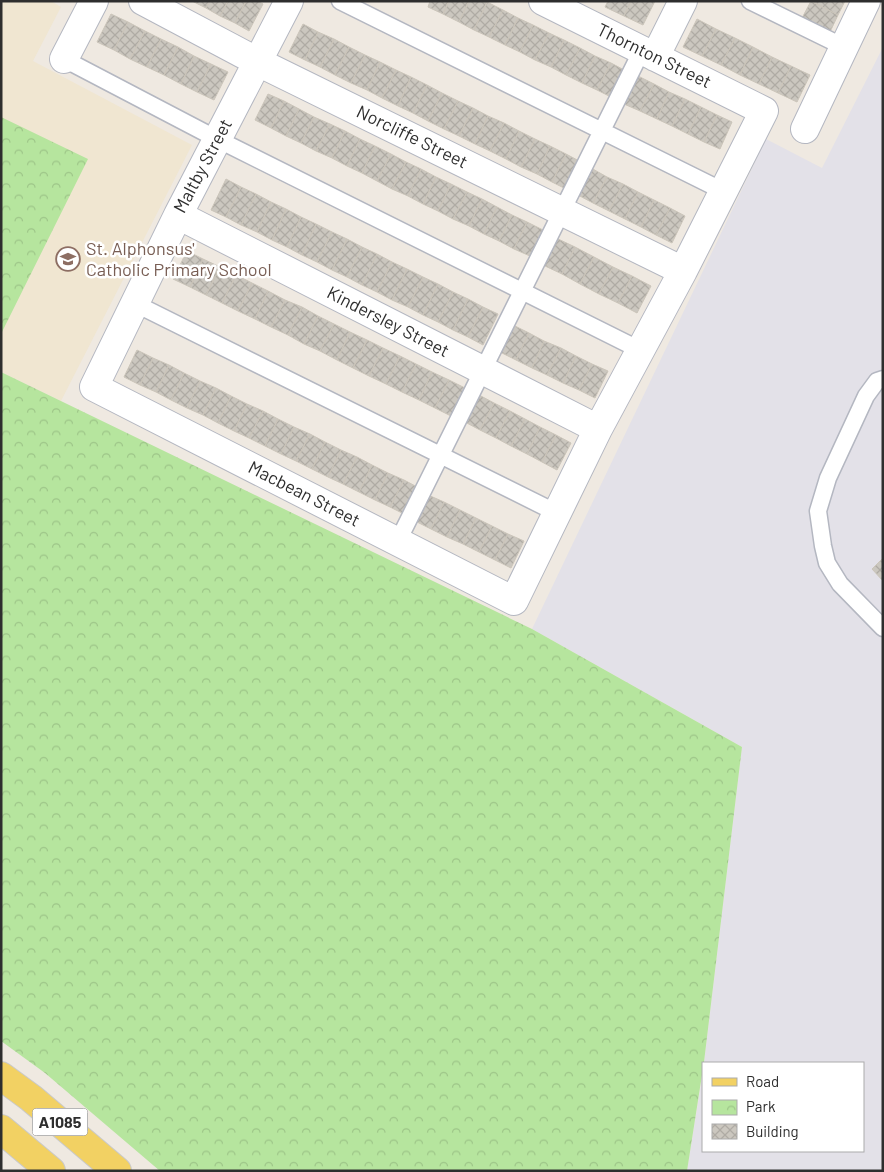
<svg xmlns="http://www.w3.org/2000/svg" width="884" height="1172" viewBox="0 0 884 1172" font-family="Barlow,sans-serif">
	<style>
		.industrial { fill: #e3e1e8 }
		.education { fill: #f0e6d1 }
		.park { fill: url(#park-crowns) }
		.building { fill: url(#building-cross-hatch); stroke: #cbc5ba }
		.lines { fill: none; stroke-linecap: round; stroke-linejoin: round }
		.lane-casing { stroke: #b4b7c1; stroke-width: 19 }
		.street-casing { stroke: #b4b7c1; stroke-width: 30 }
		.primary-casing { stroke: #c9c9c9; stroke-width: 30 }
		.lane { stroke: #fff; stroke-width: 16 }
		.street { stroke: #fff; stroke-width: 28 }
		.primary { stroke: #f2d163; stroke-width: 28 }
		.labels { text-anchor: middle; stroke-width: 5; stroke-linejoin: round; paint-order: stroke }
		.shield { fill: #fff; stroke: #6d6d6d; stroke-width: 1 }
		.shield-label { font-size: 16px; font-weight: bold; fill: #2e2e2e }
		.street-label { font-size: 18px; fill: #2e2e2e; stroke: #fff }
		.education-label { font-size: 18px; fill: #785e54; stroke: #fff; text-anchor: start }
	</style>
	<defs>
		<pattern id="park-crowns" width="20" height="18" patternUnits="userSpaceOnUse" patternTransform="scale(1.25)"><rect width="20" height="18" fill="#b6e59e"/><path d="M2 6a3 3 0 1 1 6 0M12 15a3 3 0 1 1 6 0" fill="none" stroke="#9dc588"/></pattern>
		<pattern id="building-cross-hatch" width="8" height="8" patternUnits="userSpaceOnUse" patternTransform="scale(1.25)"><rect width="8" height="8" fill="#cbc7bf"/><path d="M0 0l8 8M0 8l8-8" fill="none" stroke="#afaba4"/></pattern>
	</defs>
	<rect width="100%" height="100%" fill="#efe9e1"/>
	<path class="industrial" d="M883,47V1171H687L703,1071V1151H863V1063H704L742,747L532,629L766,139L822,168Z"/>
	<path class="education" d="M1,1H51L61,7L33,61L192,145L61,401L1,372Z"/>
	<path class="park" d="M1,117L88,159L1,334Z
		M1,372L532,629L742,747L704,1062L687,1171H160L45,1073L1,1041Z"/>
	<path class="building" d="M192,1H210L206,8Z
		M210,1H228L220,16L206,8Z
		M228,1H246L235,23L220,16Z
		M246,1H257L263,4L249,31L235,23Z
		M430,1H449L443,14L428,7Z
		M449,1H469L459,22L443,14Z
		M469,1L487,2L474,30L459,22Z
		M608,1H631L624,16L605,7Z
		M631,1H655L643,25L624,16Z
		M811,1L838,15L829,34L801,20Z
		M811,1H845L838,15Z
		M487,2L503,10L489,37L474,30Z
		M503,10L518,18L505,45L489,37Z
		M111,14L128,22L114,50L97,42Z
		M518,18L533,25L520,52L505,45Z
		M697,19L716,29L702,56L683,47Z
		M128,22L145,31L130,59L114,50Z
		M303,24L318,32L305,60L289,52Z
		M533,25L549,33L535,60L520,52Z
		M716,29L735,38L721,65L702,56Z
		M145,31L161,39L147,67L130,59Z
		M318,32L334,39L320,67L305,60Z
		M549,33L564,40L551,67L535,60Z
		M735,38L753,47L740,75L721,65Z
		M161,39L178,47L164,75L147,67Z
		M334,39L349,47L335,75L320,67Z
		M564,40L580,48L566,75L551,67Z
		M178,47L194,56L181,84L164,75Z
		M349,47L365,55L351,83L335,75Z
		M753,47L772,57L759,84L740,75Z
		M580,48L595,56L582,83L566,75Z
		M365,55L380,62L367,90L351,83Z
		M194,56L211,64L197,92L181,84Z
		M595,56L611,63L597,90L582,83Z
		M772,57L791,66L778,93L759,84Z
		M380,62L396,70L382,98L367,90Z
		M611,63L626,71L613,98L597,90Z
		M211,64L228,72L214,100L197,92Z
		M791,66L810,75L797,102L778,93Z
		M396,70L411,77L398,106L382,98Z
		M638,76L654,84L640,111L624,104Z
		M411,77L427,85L413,113L398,106Z
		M654,84L669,92L657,119L640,111Z
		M427,85L442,93L428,121L413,113Z
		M669,92L685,99L672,126L657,119Z
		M442,93L458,101L444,129L428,121Z
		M268,94L284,101L271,128L255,120Z
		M685,99L701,107L688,134L672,126Z
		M284,101L299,109L286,136L271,128Z
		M458,101L473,108L459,136L444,129Z
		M701,107L717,115L704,142L688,134Z
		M473,108L488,116L475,144L459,136Z
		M299,109L314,117L301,143L286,136Z
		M717,115L732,122L720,149L704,142Z
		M488,116L504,123L490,151L475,144Z
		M314,117L330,124L316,151L301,143Z
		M504,123L519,131L506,159L490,151Z
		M330,124L345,131L332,158L316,151Z
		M345,131L360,139L347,166L332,158Z
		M519,131L535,139L521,167L506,159Z
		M360,139L375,146L362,173L347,166Z
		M535,139L550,146L537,174L521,167Z
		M375,146L391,154L377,181L362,173Z
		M550,146L566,154L552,182L537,174Z
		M391,154L406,162L392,189L377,181Z
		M566,154L581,162L568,190L552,182Z
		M406,162L421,169L408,196L392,189Z
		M591,168L607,177L593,203L578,195Z
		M421,169L436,177L423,204L408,196Z
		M436,177L451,184L438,211L423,204Z
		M607,177L623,184L609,211L593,203Z
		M226,179L241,187L226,217L211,210Z
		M451,184L467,192L453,219L438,211Z
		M623,184L638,192L625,219L609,211Z
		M241,187L256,194L241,225L226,217Z
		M467,192L482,199L469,226L453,219Z
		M638,192L654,200L641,227L625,219Z
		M256,194L271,202L257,232L241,225Z
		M482,199L497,207L484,234L469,226Z
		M654,200L670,208L656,235L641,227Z
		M271,202L286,209L272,240L257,232Z
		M497,207L512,215L499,241L484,234Z
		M670,208L685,216L672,243L656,235Z
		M286,209L301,217L287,247L272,240Z
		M512,215L527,222L514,249L499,241Z
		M301,217L316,224L302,255L287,247Z
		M527,222L543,230L530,256L514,249Z
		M316,224L332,232L317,262L302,255Z
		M332,232L347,239L332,270L317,262Z
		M556,238L575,247L562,274L543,265Z
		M347,239L362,247L347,277L332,270Z
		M362,247L377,254L362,285L347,277Z
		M575,247L594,257L580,284L562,274Z
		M187,251L203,259L190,287L173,279Z
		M377,254L392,262L377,292L362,285Z
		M594,257L613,267L599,294L580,284Z
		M203,259L220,267L206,295L190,287Z
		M392,262L407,269L392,300L377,292Z
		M220,267L236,275L222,303L206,295Z
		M613,267L632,276L618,303L599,294Z
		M407,269L423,277L408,307L392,300Z
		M236,275L252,283L238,311L222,303Z
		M632,276L651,286L637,313L618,303Z
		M423,277L438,284L423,315L408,307Z
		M252,283L268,291L255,319L238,311Z
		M438,284L453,292L438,322L423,315Z
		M268,291L285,300L271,327L255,319Z
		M453,292L468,299L453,330L438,322Z
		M468,299L483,307L468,337L453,330Z
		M285,300L302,307L288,335L271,327Z
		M302,307L318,316L304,344L288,335Z
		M483,307L498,314L483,345L468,337Z
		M318,316L334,324L320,351L304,344Z
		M334,324L350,332L337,360L320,351Z
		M513,325L529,333L516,360L500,352Z
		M350,332L367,340L353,368L337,360Z
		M529,333L544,341L532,368L516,360Z
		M367,340L383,348L369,376L353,368Z
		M544,341L561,348L547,375L532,368Z
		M383,348L400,356L386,384L369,376Z
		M561,348L576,356L563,383L547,375Z
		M137,350L153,358L140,385L124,377Z
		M400,356L416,364L402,392L386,384Z
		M576,356L592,364L579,390L563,383Z
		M153,358L169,365L156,392L140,385Z
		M416,364L432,372L419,400L402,392Z
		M592,364L608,371L595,398L579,390Z
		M169,365L184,373L171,400L156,392Z
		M432,372L449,380L435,408L419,400Z
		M184,373L200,381L187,408L171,400Z
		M449,380L465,388L451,416L435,408Z
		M200,381L216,388L203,415L187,408Z
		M216,388L231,396L218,423L203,415Z
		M479,395L494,403L480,430L465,422Z
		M231,396L247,404L234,431L218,423Z
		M494,403L510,411L496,438L480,430Z
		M247,404L263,411L249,438L234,431Z
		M263,411L278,419L265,446L249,438Z
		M510,411L525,419L511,446L496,438Z
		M278,419L294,427L281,454L265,446Z
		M525,419L540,427L527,454L511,446Z
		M294,427L310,434L296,461L281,454Z
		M540,427L556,435L542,462L527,454Z
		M310,434L325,442L312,469L296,461Z
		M556,435L571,443L557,470L542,462Z
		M325,442L341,450L328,477L312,469Z
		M341,450L357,457L343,484L328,477Z
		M357,457L372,465L359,492L343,484Z
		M372,465L388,473L375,500L359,492Z
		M388,473L404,480L390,507L375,500Z
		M404,480L419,488L406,515L390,507Z
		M428,495L444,502L431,529L415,521Z
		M444,502L460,510L447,537L431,529Z
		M460,510L476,518L463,544L447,537Z
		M476,518L492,526L479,552L463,544Z
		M492,526L508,534L495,560L479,552Z
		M508,534L524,541L511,568L495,560Z
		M883,558V581L872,569Z"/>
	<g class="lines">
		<g class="lane-casing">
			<path id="lane" d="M340,1L723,191
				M750,1L844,47
				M64,59L217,139L640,350
				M134,303L557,513
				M883,379L877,381L866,396L828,478L818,511L823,546L827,563L840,584L883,628
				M398,541L642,50"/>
		</g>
		<g class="street-casing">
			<path id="street" d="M143,1L258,62L683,271
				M289,1L178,215L94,387L514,601L598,429L683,271L764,111L543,1
				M655,57L683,1
				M64,59L94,1
				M805,129L866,1
				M178,215L598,429"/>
		</g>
		<g class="primary-casing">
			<path id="primary" d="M1,1076L31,1098L117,1171
				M1,1129L51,1171"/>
		</g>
		<use href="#lane" class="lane"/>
		<use href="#street" class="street"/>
		<use href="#primary" class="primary"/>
	</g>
	<defs>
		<g id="school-ring" transform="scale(1.25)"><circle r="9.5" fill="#fff" stroke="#8d6e63" stroke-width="1.5"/><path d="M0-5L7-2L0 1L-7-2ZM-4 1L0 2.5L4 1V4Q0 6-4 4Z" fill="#8d6e63"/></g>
	</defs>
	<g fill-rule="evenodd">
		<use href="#school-ring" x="68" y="259"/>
	</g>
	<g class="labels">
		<rect class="shield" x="32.5" y="1108.5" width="55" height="27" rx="4"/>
		<g class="shield-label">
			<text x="60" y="1128">A1085</text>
		</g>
		<g class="street-label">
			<text transform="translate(654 56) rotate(26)" y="6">Thornton Street</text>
			<text transform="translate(412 137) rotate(26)" y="6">Norcliffe Street</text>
			<text transform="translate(203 166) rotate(-62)" y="6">Maltby Street</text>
			<text transform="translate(388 322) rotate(27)" y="6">Kindersley Street</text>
			<text transform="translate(304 494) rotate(27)" y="6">Macbean Street</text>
		</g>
		<g class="education-label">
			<text x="86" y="255">St. Alphonsus'<tspan x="86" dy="21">Catholic Primary School</tspan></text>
		</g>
	</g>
	<rect width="884" height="1172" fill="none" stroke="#2e2e2e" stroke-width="5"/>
	<rect x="702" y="1062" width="162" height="90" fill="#ffffff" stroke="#ababab"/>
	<rect x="712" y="1078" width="25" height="8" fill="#f2d163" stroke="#ababab"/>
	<text x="746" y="1087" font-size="15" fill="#2e2e2e">Road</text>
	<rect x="712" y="1100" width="25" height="15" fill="url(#park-crowns)" stroke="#ababab"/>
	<text x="746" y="1112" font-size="15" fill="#2e2e2e">Park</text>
	<rect x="712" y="1124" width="25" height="15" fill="url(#building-cross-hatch)" stroke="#ababab"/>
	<text x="746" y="1137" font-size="15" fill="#2e2e2e">Building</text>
</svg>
